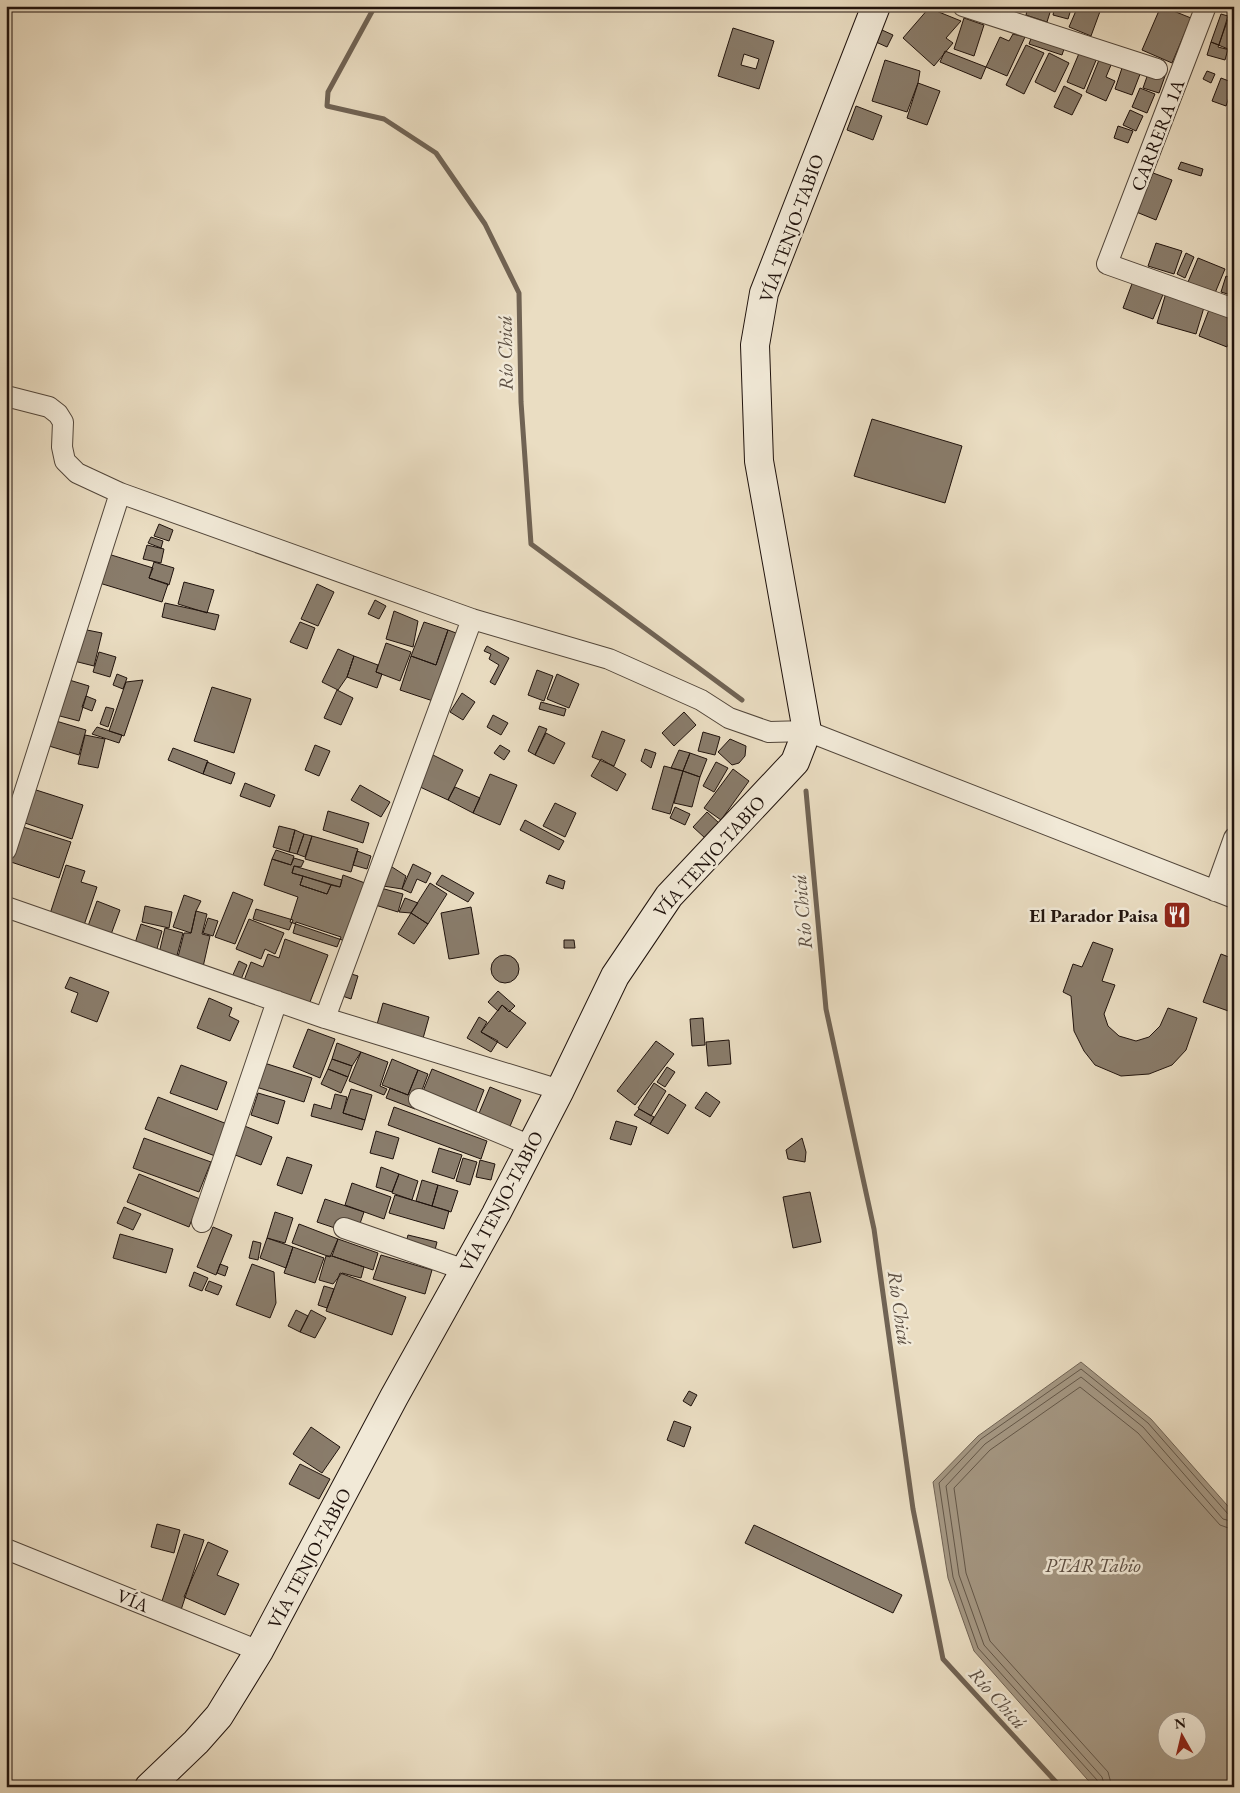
<svg xmlns="http://www.w3.org/2000/svg" width="1240" height="1793" viewBox="0 0 1240 1793" font-family="'EB Garamond',serif">
	<style>
		.water { fill: #a59884; stroke: #706354; fill-rule: evenodd }
		.lines { fill: none; stroke-linecap: round; stroke-linejoin: round }
		.shore { stroke: #625648; stroke-width: 1 }
		.stream { stroke: #706354; stroke-width: 5 }
		.building { fill: #897c6b; stroke: #20130d; fill-rule: evenodd }
		.minor-casing { stroke: #52463a; stroke-width: 22 }
		.secondary-casing { stroke: #20130d; stroke-width: 30 }
		.minor { stroke: #f1e9d7; stroke-width: 20 }
		.secondary { stroke: #f1e9d7; stroke-width: 28 }
		.labels { text-anchor: middle; stroke-width: 5; stroke-linejoin: round; paint-order: stroke }
		.street-label { font-size: 19px; fill: #20130d; stroke: #f1e9d7 }
		.poi-label { font-size: 19px; font-weight: bold; fill: #20130d; stroke: #f1e9d7; text-anchor: end }
		.water-label { font-size: 20px; font-style: italic; fill: #5c4f43; stroke: #f1e9d7 }
	</style>
	<rect width="100%" height="100%" fill="#eaddc2"/>
	<filter id="stains"><feTurbulence type="fractalNoise" baseFrequency=".004" numOctaves="4"/><feColorMatrix values="0 0 0 0 .2 0 0 0 0 .09 0 0 0 0 .02 0 0 0 .5 -.17"/></filter>
	<radialGradient id="worn" r=".72"><stop offset=".6" stop-color="#630" stop-opacity="0"/><stop offset="1" stop-color="#630" stop-opacity=".3"/></radialGradient>
	<path class="water" d="M1081,1362L1151,1419L1234,1513V1787H1094L974,1651L948,1578L933,1482L978,1436ZM1168,1720H1198V1750H1168Z"/>
	<g class="lines">
		<path class="shore" d="M1098,1787L1097,1780L978,1648L953,1577L939,1483L981,1439L1081,1369L1148,1423L1228,1514L1234,1516
			M1105,1787L1102,1777L984,1645L959,1575L946,1486L985,1444L1081,1377L1143,1427L1223,1519L1234,1522
			M1112,1787L1108,1772L990,1641L966,1573L954,1488L990,1450L1080,1387L1138,1433L1220,1525L1234,1530"/>
		<path class="stream" d="M375,6L328,92L327,106L384,119L436,153L485,224L519,293L521,402L531,544L742,700
			M806,791L826,1009L874,1229L913,1509L943,1659L1056,1782L1057,1787"/>
	</g>
	<path class="building" d="M1028,6H1052L1047,22L1026,15Z
		M1055,6H1072L1068,19L1053,15Z
		M1078,6H1102L1091,36L1069,27Z
		M1161,6L1191,18L1172,63L1142,50Z
		M929,8L961,21L946,38L953,43L934,66L903,38Z
		M1221,14L1228,16L1219,45L1211,42Z
		M964,18L984,25L974,56L954,49Z
		M1228,19L1234,20V51L1218,47Z
		M733,28L774,41L759,89L718,76ZM744,54L759,59L756,69L741,65Z
		M882,30L893,35L887,47L876,42Z
		M1033,33L1066,43L1062,55L1029,44Z
		M1013,34L1025,37L1007,76L986,67L1000,37L1009,41Z
		M1211,42L1228,49L1225,60L1207,55Z
		M1026,45L1044,53L1024,94L1006,85Z
		M945,51L986,67L981,79L940,62Z
		M1080,51L1097,58L1084,89L1067,82Z
		M1049,53L1069,63L1055,92L1035,82Z
		M885,60L920,71L918,83L907,112L872,101Z
		M1099,60L1111,65L1106,77L1115,81L1106,101L1086,92Z
		M1124,62L1142,69L1132,95L1115,89Z
		M1149,71L1165,76L1159,93L1143,88Z
		M1207,71L1215,74L1211,83L1203,79Z
		M1221,78L1234,83L1226,106L1212,101Z
		M918,83L940,91L927,125L907,118Z
		M1064,86L1082,95L1072,115L1054,107Z
		M1140,88L1155,94L1147,113L1132,107Z
		M856,106L882,116L873,140L847,130Z
		M1130,110L1143,116L1136,131L1123,125Z
		M1118,126L1133,131L1128,143L1114,138Z
		M1181,162L1203,169L1201,176L1178,169Z
		M1145,170L1172,180L1156,220L1129,209Z
		M1156,243L1182,251L1174,274L1148,266Z
		M1186,253L1194,257L1185,278L1177,274Z
		M1198,258L1225,269L1215,293L1188,282Z
		M1226,276L1234,279V296L1221,292Z
		M1133,281L1164,292L1153,319L1123,308Z
		M1166,293L1205,304L1196,334L1157,323Z
		M1210,307L1234,316V330L1227,347L1199,336Z
		M872,419L962,446L945,503L854,476Z
		M159,524L173,530L169,541L154,536Z
		M151,537L163,541L161,548L148,543Z
		M147,545L164,549L161,563L143,559Z
		M105,553L153,568L149,578L168,584L162,602L96,582Z
		M154,562L174,568L169,585L149,578Z
		M184,582L214,590L207,613L178,604Z
		M317,584L334,592L318,626L301,619Z
		M375,600L386,606L379,619L368,614Z
		M165,603L219,615L215,630L162,617Z
		M394,611L418,621L413,647L386,639Z
		M300,622L315,628L307,649L290,642Z
		M424,622L448,630L436,665L411,656Z
		M82,629L102,633L94,666L74,661Z
		M448,630L456,633L433,701L400,690L411,656L436,665Z
		M386,643L411,652L400,681L376,672Z
		M487,646L509,658L495,685L490,682L499,665L489,659L491,654L484,651Z
		M338,649L354,656L347,677L338,690L322,682Z
		M99,652L116,657L110,677L93,672Z
		M354,656L378,665L376,672L382,674L377,688L347,677Z
		M537,670L553,676L544,701L528,695Z
		M117,674L127,678L123,689L113,685Z
		M557,674L579,684L569,708L547,699Z
		M66,679L89,686L79,721L56,715Z
		M143,680L124,736L109,731L126,682Z
		M212,687L251,699L234,753L194,741Z
		M337,690L353,698L341,725L324,718Z
		M462,693L475,702L463,720L450,712Z
		M86,696L96,700L92,711L82,707Z
		M541,702L566,709L564,716L539,709Z
		M106,707L114,709L108,727L100,724Z
		M684,712L696,725L674,746L662,733Z
		M493,715L508,723L501,735L487,727Z
		M56,721L86,730L79,755L49,746Z
		M539,726L547,729L535,755L528,751Z
		M97,727L122,735L119,743L92,734Z
		M602,731L625,740L614,766L592,757Z
		M703,732L720,737L715,755L698,751Z
		M546,733L565,743L554,764L535,755Z
		M85,735L105,739L98,768L78,764Z
		M730,739L746,746L745,756L739,763L732,765L718,752Z
		M315,745L330,751L319,776L305,770Z
		M500,745L510,751L504,760L494,753Z
		M173,748L208,761L203,774L168,760Z
		M645,749L656,753L651,768L641,761Z
		M679,750L690,753L683,771L671,768Z
		M690,753L707,759L700,777L683,771Z
		M433,755L463,770L448,800L418,786Z
		M601,759L626,774L617,791L591,776Z
		M207,762L235,773L231,784L203,774Z
		M716,762L728,768L714,792L703,786Z
		M664,766L683,771L670,814L652,809Z
		M733,769L749,781L721,820L704,808Z
		M683,771L700,777L692,807L674,803Z
		M490,774L517,785L500,825L473,813Z
		M245,783L275,795L270,807L240,796Z
		M360,785L390,802L381,817L351,800Z
		M455,787L480,798L473,813L448,800Z
		M33,789L83,805L72,839L22,822Z
		M555,803L576,813L565,837L543,826Z
		M675,807L690,814L685,825L670,818Z
		M328,811L369,823L363,843L323,830Z
		M707,812L719,823L705,838L693,827Z
		M525,820L564,841L559,850L520,830Z
		M20,826L71,842L59,878L8,861Z
		M279,826L295,830L289,852L273,847Z
		M295,830L304,834L297,854L289,852Z
		M304,834L312,836L305,857L297,854Z
		M312,836L358,849L351,872L305,859Z
		M276,850L294,856L291,865L272,859Z
		M357,851L371,856L367,869L353,865Z
		M294,858L304,861L301,867L294,866L292,873L303,876L300,885L327,894L331,885L340,887L343,875L365,883L345,941L290,922L298,897L264,885L272,859L291,865Z
		M413,864L431,873L426,883L417,879L411,893L402,889Z
		M66,865L85,871L81,882L97,887L80,937L46,926Z
		M389,865L406,876L402,889L377,885Z
		M294,866L342,880L340,887L292,873Z
		M442,875L474,893L468,902L436,884Z
		M549,875L565,881L563,889L546,883Z
		M303,876L331,885L327,894L300,885Z
		M430,883L447,894L428,924L411,913Z
		M377,887L403,894L398,912L372,904Z
		M233,892L253,900L235,944L215,937Z
		M184,895L201,901L196,911L191,933L173,927Z
		M405,898L418,903L411,913L399,912Z
		M97,901L120,910L106,948L83,940Z
		M145,906L172,912L169,928L142,922Z
		M471,907L479,954L449,959L441,913Z
		M256,909L293,920L289,930L253,919Z
		M196,911L207,914L202,934L210,936L203,967L177,961L184,933H191Z
		M411,913L428,924L414,944L398,934Z
		M208,918L218,921L213,936L203,933Z
		M249,919L284,933L275,954L265,949L261,959L236,949Z
		M296,922L341,937L337,947L293,933Z
		M141,924L162,931L153,963L131,956Z
		M165,928L183,933L172,974L155,970Z
		M285,939L328,955L305,1015L240,991L251,962L263,967L268,954L279,958Z
		M564,940H574L575,948H564Z
		M1093,942L1113,949L1102,981L1115,985L1104,1014L1108,1026L1119,1036L1136,1041L1149,1037L1160,1026L1168,1008L1197,1018L1186,1050L1172,1065L1149,1074L1121,1076L1095,1065L1084,1051L1074,1031L1071,996L1063,992L1073,964L1082,967Z
		M1221,954L1234,959V1013L1203,1002Z
		M491 969a14 14 0 1 1 28 0a14 14 0 1 1-28 0Z
		M239,961L247,965L237,989L228,986Z
		M338,970L358,976L351,999L331,992Z
		M70,977L109,992L97,1022L71,1012L78,993L65,988Z
		M498,991L515,1006L509,1012L502,1005L498,1011L488,1002Z
		M209,998L232,1008L229,1016L239,1021L230,1041L197,1028Z
		M383,1003L429,1017L422,1042L376,1028Z
		M502,1005L526,1023L507,1048L481,1032Z
		M479,1017L487,1022L481,1032L498,1041L491,1052L467,1038Z
		M703,1018L705,1045L692,1046L690,1019Z
		M308,1029L335,1039L320,1078L293,1067Z
		M729,1040L731,1064L708,1066L706,1042Z
		M656,1041L674,1054L635,1105L617,1091Z
		M337,1043L361,1052L352,1066L332,1059Z
		M361,1052L388,1062L380,1086L387,1089L384,1095L349,1081Z
		M332,1059L352,1066L348,1077L328,1069Z
		M392,1059L418,1070L408,1095L382,1085Z
		M261,1062L312,1078L304,1102L253,1086Z
		M181,1065L227,1082L217,1110L170,1093Z
		M667,1067L675,1072L665,1087L657,1082Z
		M328,1069L348,1077L341,1093L321,1084Z
		M432,1069L484,1090L470,1126L417,1106Z
		M418,1070L428,1074L415,1109L386,1098L390,1088L408,1095Z
		M654,1083L666,1091L651,1116L638,1108Z
		M490,1087L521,1100L503,1143L472,1130Z
		M351,1089L372,1095L365,1120L343,1113Z
		M706,1092L720,1102L710,1117L695,1108Z
		M258,1093L285,1101L278,1124L251,1115Z
		M335,1094L347,1097L343,1113L365,1120L362,1130L311,1116L314,1104L331,1109Z
		M669,1094L686,1105L668,1134L650,1124Z
		M158,1097L227,1124L215,1156L145,1129Z
		M394,1107L487,1141L481,1159L388,1125Z
		M639,1109L654,1117L650,1124L634,1115Z
		M616,1121L637,1127L631,1145L610,1139Z
		M237,1123L272,1137L261,1165L225,1151Z
		M376,1131L399,1138L393,1159L370,1153Z
		M144,1138L211,1162L199,1192L133,1168Z
		M802,1138L806,1152L805,1162L788,1159L786,1150Z
		M439,1148L462,1155L454,1179L432,1172Z
		M287,1157L312,1165L302,1194L277,1185Z
		M463,1158L477,1162L470,1185L456,1181Z
		M480,1160L495,1164L491,1180L476,1177Z
		M381,1167L399,1174L392,1192L376,1187Z
		M139,1174L200,1199L189,1227L127,1202Z
		M399,1174L418,1181L412,1200L392,1193Z
		M422,1180L438,1185L432,1206L416,1201Z
		M352,1183L391,1197L384,1219L345,1205Z
		M438,1185L458,1191L451,1212L432,1206Z
		M810,1192L821,1242L793,1248L783,1197Z
		M395,1195L449,1211L444,1229L389,1213Z
		M325,1199L364,1212L356,1235L317,1222Z
		M124,1207L141,1214L133,1230L117,1223Z
		M275,1212L293,1218L285,1243L267,1238Z
		M299,1224L338,1239L330,1257L292,1243Z
		M213,1227L232,1235L216,1275L197,1267Z
		M120,1234L173,1249L166,1273L113,1258Z
		M408,1235L437,1242L432,1262L403,1255Z
		M267,1238L293,1247L286,1268L260,1258Z
		M338,1239L378,1253L373,1270L332,1256Z
		M253,1241L261,1243L258,1260L249,1258Z
		M293,1247L324,1258L315,1283L284,1273Z
		M381,1255L432,1270L425,1294L373,1279Z
		M326,1256H332L364,1267L361,1278L342,1273L333,1284L319,1280Z
		M220,1264L228,1267L225,1276L217,1273Z
		M252,1264L274,1272L276,1303L270,1318L236,1305Z
		M194,1272L208,1278L202,1291L189,1286Z
		M340,1273L406,1297L392,1335L326,1311Z
		M209,1281L222,1286L218,1295L205,1290Z
		M324,1286L334,1289L327,1308L318,1305Z
		M296,1310L308,1316L300,1332L288,1326Z
		M311,1310L326,1318L315,1338L300,1332Z
		M689,1391L697,1395L691,1406L683,1401Z
		M674,1421L691,1427L684,1447L667,1440Z
		M311,1427L340,1447L322,1473L293,1454Z
		M300,1464L330,1479L319,1499L289,1484Z
		M157,1524L180,1530L174,1553L151,1547Z
		M754,1525L902,1595L893,1613L745,1543Z
		M184,1534L204,1540L181,1610L161,1604Z
		M208,1542L228,1551L217,1575L239,1584L225,1615L184,1597Z"/>
	<g class="lines">
		<g class="minor-casing">
			<path id="minor" d="M963,6L1157,69
				M1206,6L1107,264L1234,309
				M6,396L49,407L58,414L63,422L62,447L65,461L77,473L120,493L472,619L609,659L701,700L729,718L769,732L807,731L1234,898
				M6,850L120,493
				M1215,891L1234,838
				M6,907L325,1018L560,1090
				M325,1018L472,619
				M419,1099L531,1146
				M202,1222L277,1001
				M344,1228L465,1270
				M6,1549L259,1651"/>
		</g>
		<g class="secondary-casing">
			<path id="secondary" d="M149,1787L196,1742L219,1716L259,1651L394,1397L496,1214L560,1090L615,976L669,896L795,762L807,731L759,461L755,345L764,293L876,6"/>
		</g>
		<use href="#minor" class="minor"/>
		<use href="#secondary" class="secondary"/>
	</g>
	<defs>
		<g id="restaurant-square" transform="scale(1.4375)"><rect x="-9" y="-9" width="18" height="18" rx="4" fill="#8f2418" stroke="#f1e9d7"/><path d="M-5-6h1v4h1v-4h1v4h1v-4h1v5L-1.5 .5V6h-2V.5L-5-1ZM5-6V6H3V1.5H1.5Q1.5-4 5-6Z" fill="#fff"/></g>
	</defs>
	<g fill-rule="evenodd">
		<use href="#restaurant-square" x="1177" y="915"/>
	</g>
	<g class="labels">
		<g class="street-label">
			<text transform="translate(1157 135) rotate(-69)" y="7">CARRERA 1A</text>
			<text transform="translate(791 228) rotate(-70)" y="7">VÍA TENJO-TABIO</text>
			<text transform="translate(709 856) rotate(-48)" y="7">VÍA TENJO-TABIO</text>
			<text transform="translate(501 1201) rotate(-62)" y="7">VÍA TENJO-TABIO</text>
			<text transform="translate(309 1558) rotate(-62)" y="7">VÍA TENJO-TABIO</text>
			<text transform="translate(133 1600) rotate(22)" y="7">VÍA</text>
		</g>
		<g class="poi-label">
			<text x="1158" y="922">El Parador Paisa</text>
		</g>
		<g class="water-label">
			<text transform="translate(505 353) rotate(-91)" y="7">Río Chicú</text>
			<text transform="translate(802 912) rotate(-95)" y="7">Río Chicú</text>
			<text transform="translate(900 1308) rotate(82)" y="7">Río Chicú</text>
			<text x="1093" y="1572">PTAR Tabio</text>
			<text transform="translate(998 1698) rotate(48)" y="7">Río Chicú</text>
		</g>
	</g>
	<rect width="1240" height="1793" fill="none" stroke="#eaddc2" stroke-width="25"/>
	<rect x="8" y="8" width="1225" height="1778" fill="none" stroke="#20130d" stroke-width="2.5"/>
	<rect x="12" y="12" width="1215" height="1768" fill="none" stroke="#20130d"/>
	<g transform="translate(1182 1736) rotate(352)"><circle r="24" fill="#f1e9d7" stroke="#9d9386"/>
	<path d="M0-4L9 19L0 12L-9 19Z" fill="#8f2418"/>
	<text y="-8" font-size="14" font-weight="bold" text-anchor="middle" fill="#20130d">N</text>
	</g>
	<rect width="100%" height="100%" filter="url(#stains)"/>
	<rect width="100%" height="100%" fill="url(#worn)"/>
</svg>
